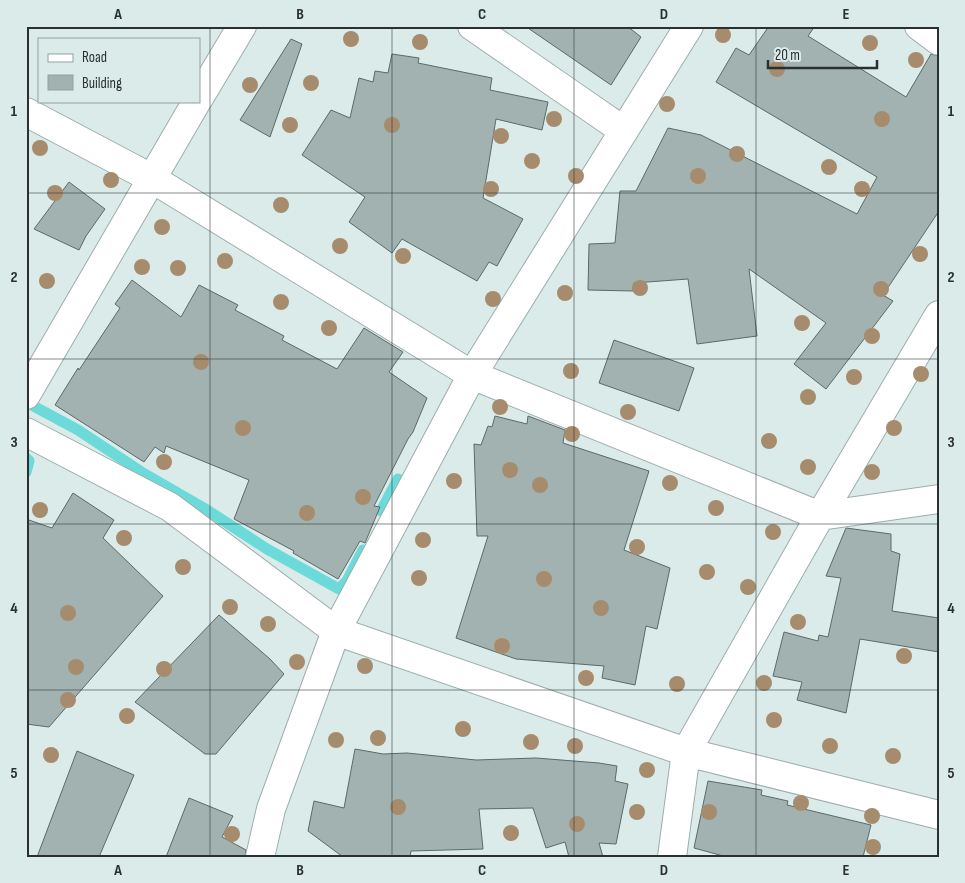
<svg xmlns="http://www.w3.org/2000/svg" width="965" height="883" viewBox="0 0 965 883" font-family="'Sofia Sans Condensed',sans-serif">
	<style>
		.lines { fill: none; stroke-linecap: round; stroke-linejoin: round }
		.stream { stroke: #6bdad9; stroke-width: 11 }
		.building { fill: #a2b2b1; stroke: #5b6969 }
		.minor-casing { stroke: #9dadac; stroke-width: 30 }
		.minor { stroke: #fff; stroke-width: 28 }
		.tree { fill: #a68c6c }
		.grid { fill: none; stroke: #2a3030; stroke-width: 1; stroke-opacity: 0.55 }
		.neatline { fill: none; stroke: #2a3030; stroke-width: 2 }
		.grid-label { font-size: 16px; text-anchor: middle; font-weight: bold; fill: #2a3030 }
	</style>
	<rect width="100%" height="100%" fill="#daebea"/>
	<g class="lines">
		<path class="stream" d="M26,402L78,430L143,473L207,510L267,549L339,589L347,581L363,550
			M26,458L29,461L26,472
			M381,511L398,479"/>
	</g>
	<path class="building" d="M525,26H627L641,37L611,85Z
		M769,26H815L808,36L906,97L931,54L939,56V211L883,295L893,301L826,389L794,364L826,323L749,269L757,336L697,344L688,279L634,283L633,291L588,290L589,244L615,243L620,191H636L668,128L701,135L857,214L877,177L716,82L736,48L749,55Z
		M291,39L302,44L270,137L240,120Z
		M392,54L419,58L418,63L492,78L490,90L548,102L542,130L496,119L483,198L523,219L497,266L489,262L477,281L402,239L392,253L349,222L365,197L302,155L331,110L350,118L359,78L373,82L375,71L388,73Z
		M69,182L105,209L86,236L79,250L34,229Z
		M132,280L181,317L199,285L238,305L235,310L284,336L282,340L337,369L364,328L403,352L389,372L427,398L413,432L408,439L374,506L380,507L365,543L360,541L338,579L293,553L294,551L234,519L249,480L166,446L164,453L155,447L144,462L55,405L78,368L79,370L120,308L115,304Z
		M614,340L694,368L679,411L599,383Z
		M495,416L527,424L528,416L565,430L563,443L649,471L624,550L670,568L657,629L646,626L635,685L602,678L604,666L516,659L456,638L488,536H477L474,444L481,445L488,426L492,427Z
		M73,493L114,520L103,538L163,596L49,727L26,724V519L52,528Z
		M846,528L891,534V551L900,554L892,611L939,618V652L860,639L846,713L797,700L802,682L773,676L784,632L818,641L819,635L828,637L841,578L826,576Z
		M219,615L270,659L284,674L216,754H205L135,702Z
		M355,749L383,754L407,753L476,760L536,758L599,763L617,766L615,781L628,784L616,844L599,843L603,857H569L565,842L546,848L533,808L479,809L483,849L411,851L410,857H343L308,831L314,801L344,808Z
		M77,751L134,775L99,857H37Z
		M708,781L762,790L761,795L788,801L787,805L871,825L863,857H727L694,848Z
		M189,798L233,816L222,837L246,850L245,857H166Z"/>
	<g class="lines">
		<g class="minor-casing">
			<path id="minor" d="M472,26L624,131
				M919,26L939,41
				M199,98L242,26
				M26,112L151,178L472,375L820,516L939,499
				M26,395L197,101
				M26,432L170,507L336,631L686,752L939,815
				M260,857L271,809L336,631L472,375L689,26
				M672,857L686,752L820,516L939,315"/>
		</g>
		<use href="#minor" class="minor"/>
	</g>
	<g class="tree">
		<circle cx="723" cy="35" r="8"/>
		<circle cx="351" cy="39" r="8"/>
		<circle cx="420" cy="42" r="8"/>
		<circle cx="870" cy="43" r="8"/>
		<circle cx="916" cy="60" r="8"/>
		<circle cx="777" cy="69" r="8"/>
		<circle cx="311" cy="83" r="8"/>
		<circle cx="250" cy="85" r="8"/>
		<circle cx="667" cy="104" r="8"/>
		<circle cx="554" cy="119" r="8"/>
		<circle cx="882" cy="119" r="8"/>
		<circle cx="290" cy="125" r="8"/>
		<circle cx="392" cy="125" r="8"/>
		<circle cx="501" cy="136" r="8"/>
		<circle cx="40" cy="148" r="8"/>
		<circle cx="737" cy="154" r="8"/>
		<circle cx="532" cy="161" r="8"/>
		<circle cx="829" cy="167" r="8"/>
		<circle cx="576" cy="176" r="8"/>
		<circle cx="698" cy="176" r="8"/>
		<circle cx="111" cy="180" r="8"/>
		<circle cx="491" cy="189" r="8"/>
		<circle cx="862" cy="189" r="8"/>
		<circle cx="55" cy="193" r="8"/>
		<circle cx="281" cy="205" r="8"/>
		<circle cx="162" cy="227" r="8"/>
		<circle cx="340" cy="246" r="8"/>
		<circle cx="920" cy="254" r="8"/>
		<circle cx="403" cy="256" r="8"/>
		<circle cx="225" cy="261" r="8"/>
		<circle cx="142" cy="267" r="8"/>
		<circle cx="178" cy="268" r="8"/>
		<circle cx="47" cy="281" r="8"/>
		<circle cx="640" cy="288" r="8"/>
		<circle cx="881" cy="289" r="8"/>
		<circle cx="565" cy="293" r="8"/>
		<circle cx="493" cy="299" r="8"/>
		<circle cx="281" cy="302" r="8"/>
		<circle cx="802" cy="323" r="8"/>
		<circle cx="329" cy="328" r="8"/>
		<circle cx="872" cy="336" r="8"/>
		<circle cx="201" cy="362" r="8"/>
		<circle cx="571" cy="371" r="8"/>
		<circle cx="921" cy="374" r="8"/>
		<circle cx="854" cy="377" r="8"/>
		<circle cx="808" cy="397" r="8"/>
		<circle cx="500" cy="407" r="8"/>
		<circle cx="628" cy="412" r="8"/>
		<circle cx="243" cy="428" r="8"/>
		<circle cx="894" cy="428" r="8"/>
		<circle cx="572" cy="434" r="8"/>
		<circle cx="769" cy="441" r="8"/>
		<circle cx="164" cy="462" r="8"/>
		<circle cx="808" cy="467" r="8"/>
		<circle cx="510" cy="470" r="8"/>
		<circle cx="872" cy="472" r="8"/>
		<circle cx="454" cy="481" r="8"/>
		<circle cx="670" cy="483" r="8"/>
		<circle cx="540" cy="485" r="8"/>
		<circle cx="363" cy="497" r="8"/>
		<circle cx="716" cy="508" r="8"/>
		<circle cx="40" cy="510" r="8"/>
		<circle cx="307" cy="513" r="8"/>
		<circle cx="773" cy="532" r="8"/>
		<circle cx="124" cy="538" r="8"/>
		<circle cx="423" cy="540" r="8"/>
		<circle cx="637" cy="547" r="8"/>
		<circle cx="183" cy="567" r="8"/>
		<circle cx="707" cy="572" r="8"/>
		<circle cx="419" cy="578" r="8"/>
		<circle cx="544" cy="579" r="8"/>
		<circle cx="748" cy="587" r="8"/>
		<circle cx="230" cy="607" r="8"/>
		<circle cx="601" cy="608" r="8"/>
		<circle cx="68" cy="613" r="8"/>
		<circle cx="798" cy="622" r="8"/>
		<circle cx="268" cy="624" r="8"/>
		<circle cx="502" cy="646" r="8"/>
		<circle cx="904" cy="656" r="8"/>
		<circle cx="297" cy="662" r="8"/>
		<circle cx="365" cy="666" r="8"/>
		<circle cx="76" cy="667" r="8"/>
		<circle cx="164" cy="669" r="8"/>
		<circle cx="586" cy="678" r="8"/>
		<circle cx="764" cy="683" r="8"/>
		<circle cx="677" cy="684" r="8"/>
		<circle cx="68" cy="700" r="8"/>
		<circle cx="127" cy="716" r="8"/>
		<circle cx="774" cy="720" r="8"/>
		<circle cx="463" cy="729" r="8"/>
		<circle cx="378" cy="738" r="8"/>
		<circle cx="336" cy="740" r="8"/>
		<circle cx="531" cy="742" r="8"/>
		<circle cx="575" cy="746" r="8"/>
		<circle cx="830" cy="746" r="8"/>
		<circle cx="51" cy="755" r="8"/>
		<circle cx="893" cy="756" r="8"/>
		<circle cx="647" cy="770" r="8"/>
		<circle cx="801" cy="803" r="8"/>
		<circle cx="398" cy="807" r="8"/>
		<circle cx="637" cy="812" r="8"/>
		<circle cx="709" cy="812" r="8"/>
		<circle cx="872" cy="816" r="8"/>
		<circle cx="577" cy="824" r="8"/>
		<circle cx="511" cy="833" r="8"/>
		<circle cx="232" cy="834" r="8"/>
		<circle cx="873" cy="847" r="8"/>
	</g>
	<path class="grid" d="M210,26V857M392,26V857M574,26V857M756,26V857M26,193H939M26,359H939M26,524H939M26,690H939"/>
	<rect width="965" height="883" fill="none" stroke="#daebea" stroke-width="55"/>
	<rect x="38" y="38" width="162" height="65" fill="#daebea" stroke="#94a0a0"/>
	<rect x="48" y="54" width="25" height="8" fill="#ffffff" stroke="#94a0a0"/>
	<text x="82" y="62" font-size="15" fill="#2a3030">Road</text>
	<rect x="48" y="75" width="25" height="15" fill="#a2b2b1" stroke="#94a0a0"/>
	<text x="82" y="88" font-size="15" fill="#2a3030">Building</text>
	<path d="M768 60v8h109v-8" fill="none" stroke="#2a3030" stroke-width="2.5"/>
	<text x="775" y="60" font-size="15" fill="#2a3030" stroke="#daebea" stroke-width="4" paint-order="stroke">20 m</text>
	<rect x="28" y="28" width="910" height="828" class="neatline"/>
	<g class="grid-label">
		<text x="118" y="19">A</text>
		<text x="300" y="19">B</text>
		<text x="482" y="19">C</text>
		<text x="664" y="19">D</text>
		<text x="846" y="19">E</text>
		<text x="14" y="116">1</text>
		<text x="951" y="116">1</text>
		<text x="14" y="282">2</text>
		<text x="951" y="282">2</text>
		<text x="14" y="447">3</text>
		<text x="951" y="447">3</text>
		<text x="14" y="613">4</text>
		<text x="951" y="613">4</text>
		<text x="14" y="778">5</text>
		<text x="951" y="778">5</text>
		<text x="118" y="875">A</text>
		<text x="300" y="875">B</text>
		<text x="482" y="875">C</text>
		<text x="664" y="875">D</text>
		<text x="846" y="875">E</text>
	</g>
</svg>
